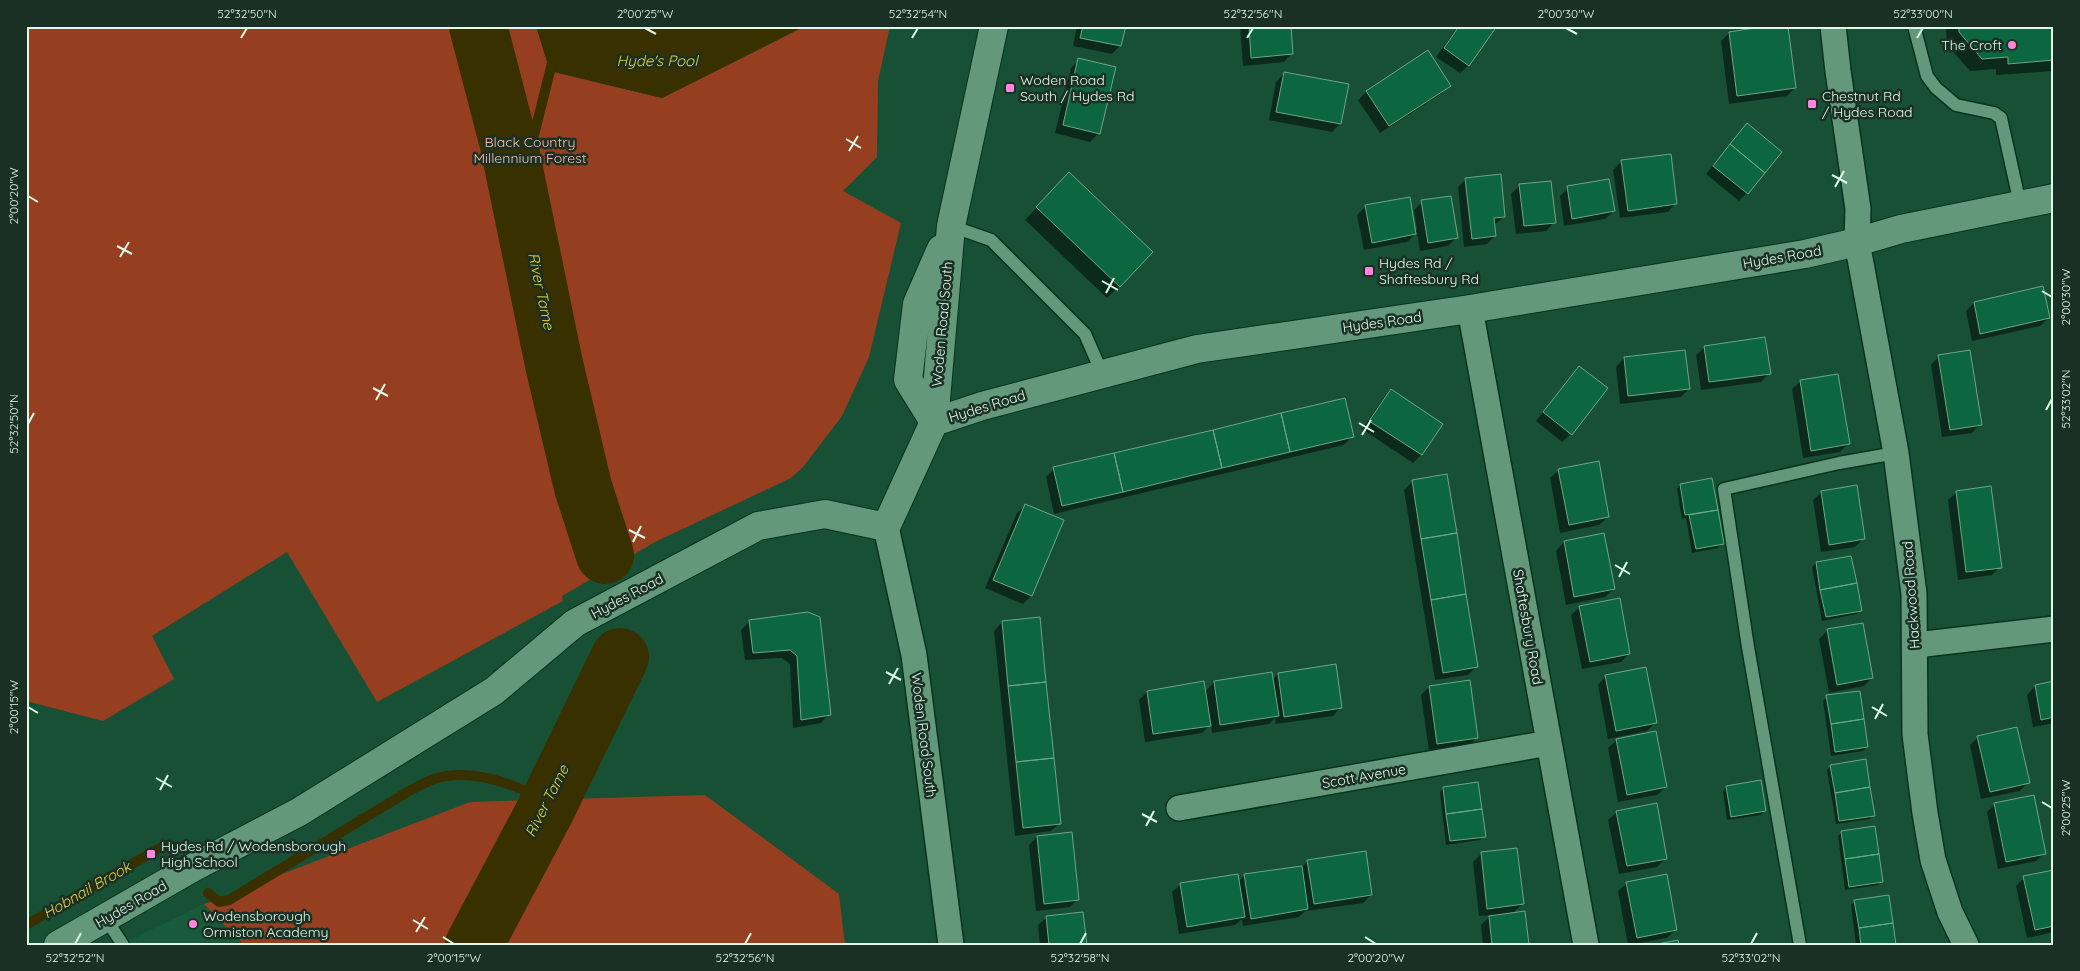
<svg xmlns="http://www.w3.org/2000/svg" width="2080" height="971" viewBox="0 0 2080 971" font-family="Quicksand,sans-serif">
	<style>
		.built { fill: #185b3b }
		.green { fill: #963e20 }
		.water { fill: #393000 }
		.shadow { fill: #0007 }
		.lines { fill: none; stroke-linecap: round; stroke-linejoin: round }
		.stream { stroke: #393000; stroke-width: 10 }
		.river { stroke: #393000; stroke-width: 58 }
		.building { fill: #0c6640; stroke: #6ea686 }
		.service-casing { stroke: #07341f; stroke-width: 15 }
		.minor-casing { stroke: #07341f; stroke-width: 28 }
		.tertiary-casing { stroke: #07341f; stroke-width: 30 }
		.service { stroke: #63997a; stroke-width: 12 }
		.minor { stroke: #63997a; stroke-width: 25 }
		.tertiary { stroke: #63997a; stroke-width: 28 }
		.ticks { fill: none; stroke: #ddfae8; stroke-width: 2 }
		.poi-dot { fill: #ff85de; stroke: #1a3024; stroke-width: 2 }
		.labels { text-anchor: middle; stroke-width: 5; stroke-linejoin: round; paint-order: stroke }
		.poi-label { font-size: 14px; fill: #ddfae8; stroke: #1a3024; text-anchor: start }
		.park-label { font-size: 14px; fill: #fdbea9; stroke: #1a3024 }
		.street-label { font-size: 14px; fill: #ddfae8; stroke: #1a3024 }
		.water-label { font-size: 15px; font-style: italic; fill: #e9ce3d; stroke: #1a3024 }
		.neatline { fill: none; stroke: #ddfae8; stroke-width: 2 }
		.ticks-label { font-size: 12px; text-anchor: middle; fill: #ddfae8 }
	</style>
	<rect width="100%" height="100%" fill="#185035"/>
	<path class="built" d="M204,904L244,945H120Z"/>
	<path class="green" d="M26,26H536L550,71L662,98L805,26H890L878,81L877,157L843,191L901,223L869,357L842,416L803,467L791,478L655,542L562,596L563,601L377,702L287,552L152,636L174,679L103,721L26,701Z
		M705,795L839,894L845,945H244L204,904L470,802Z"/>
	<path class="water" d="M536,26H805L662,98L550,71Z"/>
	<path class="shadow" d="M1077,26H1124L1120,46L1112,54L1073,46Z
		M1240,26H1290L1292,53L1284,62L1243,66Z
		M1458,26H1495L1469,65L1460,73L1436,57Z
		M1946,26H2054V71L1996,75V69L1970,71L1947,45Z
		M1729,33L1795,88L1787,96L1729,104L1721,41Z
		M1079,60L1099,133L1090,142L1055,133L1071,68Z
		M1284,73L1340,124L1332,132L1269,120L1276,82Z
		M1449,86L1441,94L1380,133L1358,100L1367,91Z
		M1747,125V193L1739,201L1706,174Z
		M1622,161L1676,203L1668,212L1620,218L1613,170Z
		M1466,179L1504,217L1494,225L1495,236L1487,244L1464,247L1458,187Z
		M1520,185L1554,222L1546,231L1516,234L1511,194Z
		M1057,186L1119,286L1107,298L1025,220Z
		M1568,188L1614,211L1605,219L1564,226L1560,196Z
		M1422,202L1456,238L1448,246L1420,251L1417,232L1407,242L1364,250L1357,215L1366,206L1414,230H1417L1414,210Z
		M1974,303L2049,318L2040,326L1972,341L1966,311Z
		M1705,347L1769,373L1761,382L1701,390L1696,355Z
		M1684,351L1689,389L1681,397L1620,404L1616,367L1624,358Z
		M1939,356L1980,424L1972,433L1942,437L1931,365Z
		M1571,376V434L1562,442L1536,421Z
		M1801,381L1848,444L1840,452L1803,458L1792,389Z
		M1391,390L1441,424L1421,455L1413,463L1362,429L1383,399Z
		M1352,437L1344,445L1054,514L1046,477L1054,469Z
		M1559,470L1608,517L1599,525L1560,533L1550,478Z
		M1711,480L1722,544L1718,548L1692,553L1686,518L1682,519L1677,489L1680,485Z
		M1412,482L1477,666L1468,675L1435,680L1404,490Z
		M1822,492L1863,539L1855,547L1821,552L1813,500Z
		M1957,492L2000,567L1992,575L1958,580L1948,500Z
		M1026,505L1031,596L1023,604L985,588L1017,513Z
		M1564,542L1614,589L1605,597L1566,605L1556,551Z
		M1816,563L1861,610L1857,614L1822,621L1812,567Z
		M1580,607L1629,654L1621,662L1582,669L1571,615Z
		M808,613L829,714L821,723L793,728L790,664L782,658L745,660L741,630L750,621Z
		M1002,622L1060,823L1051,831L1015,836L994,631Z
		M1827,631L1872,678L1864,686L1829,693L1819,639Z
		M1278,674L1341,707L1333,716L1276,724L1275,718L1269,724L1212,733L1211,724L1202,733L1145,742L1139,700L1147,692H1205L1214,682L1272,681Z
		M1606,676L1655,723L1647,731L1608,739L1598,685Z
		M2054,683V723L2033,727L2027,695L2035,686Z
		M1429,687L1477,737L1469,746L1429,751L1421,695Z
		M1827,697L1867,747L1863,751L1831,756L1823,701Z
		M1978,737L2028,782L2020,791L1981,799L1970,745Z
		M1617,740L1666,787L1657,795L1618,802L1608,748Z
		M1831,766L1874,815L1870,819L1836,824L1827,770Z
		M1727,787L1765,811L1761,815L1727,820L1723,791Z
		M1444,788L1484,836L1480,840L1446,845L1440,792Z
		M1995,804L2044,853L2036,861L1998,869L1987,812Z
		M1617,812L1666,858L1657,867L1619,874L1608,820Z
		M1842,832L1882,881L1878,885L1845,890L1838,836Z
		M1037,837L1078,899L1070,907L1036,911L1029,845Z
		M1516,850L1522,904L1512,914L1528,945H1483L1481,925L1491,915L1479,916L1473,862L1481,854Z
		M1308,861L1371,895L1363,903L1306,911V910L1299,917L1243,926L1242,919L1235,925L1179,934L1172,892L1181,884L1238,882L1245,875L1302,867Z
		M2054,871V932L2027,938L2016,886L2024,878Z
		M1627,883L1676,929L1667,938L1628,945L1618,891Z
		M1855,901L1895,945H1856L1851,905Z
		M1047,917L1085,945H1040L1038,925Z"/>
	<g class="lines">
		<path class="stream" d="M519,195L553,59
			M208,893L219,902L229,900L409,791C417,787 426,782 434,779C472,767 516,785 549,802
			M26,925L165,845L175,848"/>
		<path class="river" d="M478,26L509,145L554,364L583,487L605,555
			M474,945L545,811L620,657"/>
	</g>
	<path class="building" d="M1083,26H1126L1121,46L1080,38Z
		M1249,26H1291L1293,54L1251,58Z
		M1459,26H1497L1469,66L1444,48Z
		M1768,26H1788L1796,88L1737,96L1729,32Z
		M1959,26H2054V60L2008,64V57L1982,59L1959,32Z
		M1428,50L1451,86L1389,126L1366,91Z
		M1078,58L1116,67L1100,134L1063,125Z
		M1284,72L1349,84L1341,124L1276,112Z
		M1747,123L1782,152L1765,173L1730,144Z
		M1730,144L1765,173L1748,194L1713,166Z
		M1671,154L1677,204L1628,211L1621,160Z
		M1069,172L1153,252L1120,287L1036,207Z
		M1501,174L1505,217L1494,218L1496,236L1472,239L1465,178Z
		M1609,179L1615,211L1572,219L1567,186Z
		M1551,181L1556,223L1524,226L1519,184Z
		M1451,196L1458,238L1428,243L1421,200Z
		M1410,197L1416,234L1372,243L1365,205Z
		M2043,286L2050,318L1980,334L1974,302Z
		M1765,337L1771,374L1709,382L1704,346Z
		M1685,350L1690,389L1628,396L1624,357Z
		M1970,350L1982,425L1950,430L1938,355Z
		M1579,366L1608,388L1572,435L1543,412Z
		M1838,374L1850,444L1811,451L1800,380Z
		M1391,389L1443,424L1422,455L1369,421Z
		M1345,398L1354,437L1290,452L1281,413Z
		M1281,413L1290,452L1222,468L1213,430Z
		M1213,430L1222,468L1123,492L1114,453Z
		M1114,453L1123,492L1062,506L1053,467Z
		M1599,461L1609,517L1569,525L1558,469Z
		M1447,474L1457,533L1421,539L1412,480Z
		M1712,478L1718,510L1685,515L1680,484Z
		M1857,485L1865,539L1829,545L1821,491Z
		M1991,486L2002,568L1966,572L1956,491Z
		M1025,504L1064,520L1032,596L993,580Z
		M1718,510L1724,544L1696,549L1689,515Z
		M1457,533L1466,594L1431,600L1421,539Z
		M1604,533L1615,589L1574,597L1564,541Z
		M1851,556L1857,583L1820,590L1816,562Z
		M1857,583L1862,611L1826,617L1820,590Z
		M1466,594L1478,667L1443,673L1431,600Z
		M1620,598L1630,654L1590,662L1579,606Z
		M808,612L820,617L831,715L801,720L797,656L790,650L753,653L749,620Z
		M1040,617L1046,682L1008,686L1002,621Z
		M1863,623L1873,678L1837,685L1827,629Z
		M1336,664L1342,708L1284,717L1278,673Z
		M1646,667L1657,723L1616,731L1605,675Z
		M1272,672L1279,716L1220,725L1214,681Z
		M1470,680L1478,738L1437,744L1429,686Z
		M1204,681L1211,726L1153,734L1147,691Z
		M2054,681V717L2041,720L2035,685Z
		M1046,682L1054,758L1016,762L1008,686Z
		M1860,691L1864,719L1831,724L1826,695Z
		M1864,719L1868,747L1835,752L1831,724Z
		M2017,727L2030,783L1990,792L1977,736Z
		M1656,731L1667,787L1627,795L1616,739Z
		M1054,758L1061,824L1023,828L1016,762Z
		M1866,759L1870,787L1835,793L1830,765Z
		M1761,780L1766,811L1731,817L1726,786Z
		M1478,782L1482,809L1446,814L1443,787Z
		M1870,787L1875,816L1839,821L1835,793Z
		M2034,795L2046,854L2006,862L1994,803Z
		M1657,803L1667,859L1627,866L1616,811Z
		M1482,809L1486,837L1450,841L1446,814Z
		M1875,826L1879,854L1845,859L1841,831Z
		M1072,832L1079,900L1044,904L1037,836Z
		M1517,848L1524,904L1487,909L1481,852Z
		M1366,851L1372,895L1314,904L1307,860Z
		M1879,854L1883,882L1849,887L1845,859Z
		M1302,866L1308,909L1251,919L1244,874Z
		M2054,870V926L2035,930L2023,876Z
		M1238,874L1245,917L1187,927L1180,883Z
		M1667,874L1677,930L1637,938L1626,882Z
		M1889,895L1893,923L1859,928L1854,900Z
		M1525,911L1529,945H1492L1489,916Z
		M1083,912L1087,945H1049L1046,916Z
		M1893,923L1896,945H1861L1859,928Z
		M1678,940L1679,945H1652Z"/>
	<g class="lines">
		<g class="service-casing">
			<path id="service" d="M1914,26L1927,76L1936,88L1956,105L1994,113L2001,118L2020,204
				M951,226L991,240L1085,334L1102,373
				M106,919L123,945
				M1800,945L1748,647L1724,489L1839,463L1896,453"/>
		</g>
		<g class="minor-casing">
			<path id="minor" d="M1833,26L1838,71L1858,209L1857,242L1896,453L1914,594L1915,734L1925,813L1933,860L1950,912L1966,945
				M1470,309L1586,945
				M886,527L914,655L951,945
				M1916,645L2054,629
				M1179,808L1549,743"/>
		</g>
		<g class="tertiary-casing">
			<path id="tertiary" d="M934,422L982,406L1197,349L1470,309L1805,254L1857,242L1901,229L2054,198
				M934,422L908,380L917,304L941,249
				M58,945L192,868L299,812L494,691L575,623L758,526L825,514L886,527L934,422L951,226L994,26"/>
		</g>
		<use href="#service" class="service"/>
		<use href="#minor" class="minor"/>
		<use href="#tertiary" class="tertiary"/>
	</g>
	<path class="ticks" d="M645,28L656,34M1566,28L1577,34M241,38L247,28M912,38L918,28M1247,38L1253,28M1917,38L1923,28M846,139L861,148M849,151L858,136M1832,175L1847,183M1835,187L1844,171M28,196L38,202M117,246L132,254M120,257L129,242M1102,281L1118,290M2042,291L2052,297M1106,293L1114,278M373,388L388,396M376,400L385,384M2046,410L2052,399M1359,423L1374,432M28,424L34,413M1362,435L1371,420M629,530L645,538M633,542L641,526M1615,565L1630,574M1619,577L1627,562M886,672L901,680M889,684L898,668M28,707L38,713M1872,707L1887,716M1875,719L1883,704M156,778L172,787M160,790L168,775M2042,802L2052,808M1142,814L1157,822M1146,826L1154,811M413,920L428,929M416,932L425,917M443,937L454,944M1365,937L1376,944M75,944L81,933M745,944L751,933M1080,944L1086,933M1751,944L1757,933"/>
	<g class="poi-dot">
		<circle cx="2012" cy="45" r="5"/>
		<rect x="1005" y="83" width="10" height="10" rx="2.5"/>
		<rect x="1807" y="99" width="10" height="10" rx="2.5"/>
		<rect x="1364" y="266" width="10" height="10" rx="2.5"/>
		<rect x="146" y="849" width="10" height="10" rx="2.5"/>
		<circle cx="193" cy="924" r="5"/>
	</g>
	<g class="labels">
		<g class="poi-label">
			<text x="2002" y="50" text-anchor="end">The Croft</text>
			<text x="1020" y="85">Woden Road<tspan x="1020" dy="16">South / Hydes Rd</tspan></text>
			<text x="1822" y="101">Chestnut Rd<tspan x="1822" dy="16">/ Hydes Road</tspan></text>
			<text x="1379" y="268">Hydes Rd /<tspan x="1379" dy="16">Shaftesbury Rd</tspan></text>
			<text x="161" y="851">Hydes Rd / Wodensborough<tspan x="161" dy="16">High School</tspan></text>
			<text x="203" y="921">Wodensborough<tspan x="203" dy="16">Ormiston Academy</tspan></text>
		</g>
		<g class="park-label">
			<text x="530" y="147">Black Country<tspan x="530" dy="16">Millennium Forest</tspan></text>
		</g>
		<g class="street-label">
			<text transform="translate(1782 257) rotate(-10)" y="5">Hydes Road</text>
			<text transform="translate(1382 322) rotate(-8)" y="5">Hydes Road</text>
			<text transform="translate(942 324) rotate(-85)" y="5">Woden Road South</text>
			<text transform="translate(987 406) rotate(-17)" y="5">Hydes Road</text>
			<text transform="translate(1911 595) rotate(-94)" y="5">Hackwood Road</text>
			<text transform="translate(627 596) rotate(-28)" y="5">Hydes Road</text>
			<text transform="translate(1528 627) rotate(80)" y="5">Shaftesbury Road</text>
			<text transform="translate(924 735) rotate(83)" y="5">Woden Road South</text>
			<text transform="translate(1364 776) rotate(-10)" y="5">Scott Avenue</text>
			<text transform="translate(131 904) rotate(-30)" y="5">Hydes Road</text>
		</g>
		<g class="water-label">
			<text x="657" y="66">Hyde's Pool</text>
			<text transform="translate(541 291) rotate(78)" y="5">River Tame</text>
			<text transform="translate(547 801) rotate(-63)" y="5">River Tame</text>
			<text transform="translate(87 890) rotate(-30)" y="5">Hobnail Brook</text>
		</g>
	</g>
	<rect width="2080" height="971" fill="none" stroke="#1a3024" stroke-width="55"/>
	<rect x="28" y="28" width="2024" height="916" class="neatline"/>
	<g class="ticks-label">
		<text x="247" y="18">52°32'50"N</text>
		<text x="645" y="18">2°00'25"W</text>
		<text x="918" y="18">52°32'54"N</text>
		<text x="1253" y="18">52°32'56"N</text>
		<text x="1566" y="18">2°00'30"W</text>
		<text x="1923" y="18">52°33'00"N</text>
		<text transform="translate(14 196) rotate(-90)" y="4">2°00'20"W</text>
		<text transform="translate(2066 297) rotate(-90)" y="4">2°00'30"W</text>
		<text transform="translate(2066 399) rotate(-90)" y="4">52°33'02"N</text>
		<text transform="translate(14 424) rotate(-90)" y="4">52°32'50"N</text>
		<text transform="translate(14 707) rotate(-90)" y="4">2°00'15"W</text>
		<text transform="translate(2066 808) rotate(-90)" y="4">2°00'25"W</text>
		<text x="75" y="962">52°32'52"N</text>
		<text x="454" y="962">2°00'15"W</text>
		<text x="745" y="962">52°32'56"N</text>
		<text x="1080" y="962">52°32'58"N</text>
		<text x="1376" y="962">2°00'20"W</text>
		<text x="1751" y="962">52°33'02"N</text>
	</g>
</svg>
